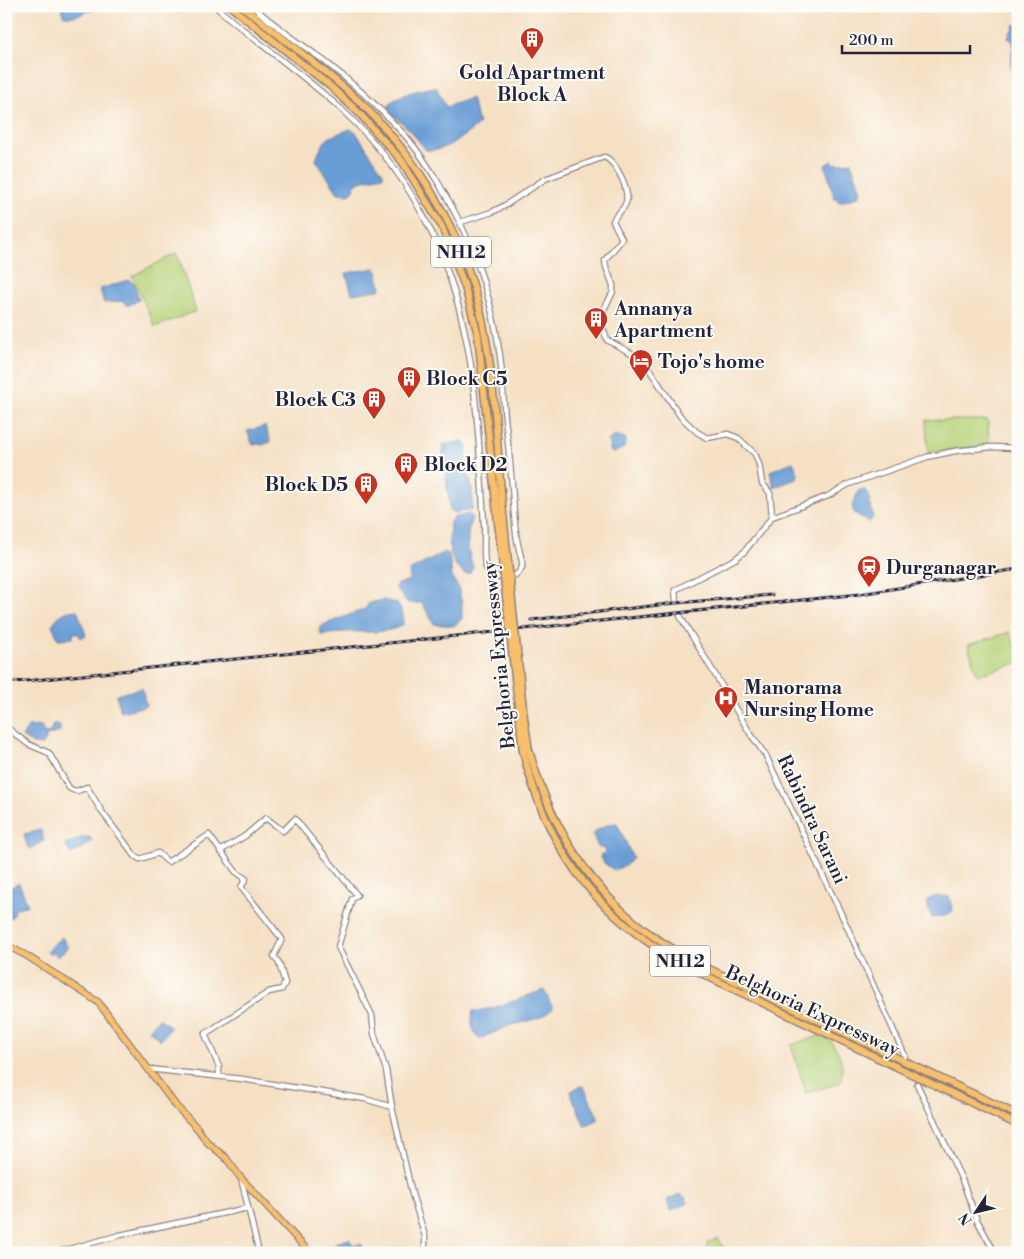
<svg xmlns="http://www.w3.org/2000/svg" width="1024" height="1259" viewBox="0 0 1024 1259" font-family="'Libre Bodoni',serif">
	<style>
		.green { fill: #b6d379; stroke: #6c7a5a }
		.water { fill: #699dd5; stroke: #466088 }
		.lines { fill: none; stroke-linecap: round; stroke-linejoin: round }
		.tertiary-tunnel { stroke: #cbbaa9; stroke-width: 4.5; stroke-dasharray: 4.5 2; stroke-linecap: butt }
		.tertiary-casing { stroke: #8c8180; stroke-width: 7 }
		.primary-casing { stroke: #8c8180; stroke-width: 8 }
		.trunk-casing { stroke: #8c8180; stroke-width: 9 }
		.tertiary { stroke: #fff; stroke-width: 4.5 }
		.primary { stroke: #f8bf6c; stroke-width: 5.5 }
		.trunk { stroke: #f8bf6c; stroke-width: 6 }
		.rail-casing { stroke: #22223b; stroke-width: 3 }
		.rail { stroke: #fdfcf7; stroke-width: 1; stroke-dasharray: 4; stroke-linecap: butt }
		.trunk-bridge-casing { stroke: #8c8180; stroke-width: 9; stroke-linecap: butt }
		.trunk-bridge { stroke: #f8bf6c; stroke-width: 6 }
		.labels { text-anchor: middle; stroke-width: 4; stroke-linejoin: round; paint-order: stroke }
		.shield { fill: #fdfcf7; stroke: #646373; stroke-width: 1 }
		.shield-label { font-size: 18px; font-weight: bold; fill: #22223b }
		.poi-label { font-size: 19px; font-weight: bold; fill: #22223b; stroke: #fdfcf7; text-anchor: start }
		.street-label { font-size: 19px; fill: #22223b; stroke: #fdfcf7 }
	</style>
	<rect width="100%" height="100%" fill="#fdfcf7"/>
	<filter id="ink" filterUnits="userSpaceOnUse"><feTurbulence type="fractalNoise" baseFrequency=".02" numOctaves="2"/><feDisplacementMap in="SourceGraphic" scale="10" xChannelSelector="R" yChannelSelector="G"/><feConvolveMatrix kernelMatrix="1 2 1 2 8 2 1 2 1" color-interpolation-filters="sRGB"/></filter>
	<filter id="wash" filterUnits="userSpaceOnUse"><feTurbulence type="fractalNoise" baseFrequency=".0096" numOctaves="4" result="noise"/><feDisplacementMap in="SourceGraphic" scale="20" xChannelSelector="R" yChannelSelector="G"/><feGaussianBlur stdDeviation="1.12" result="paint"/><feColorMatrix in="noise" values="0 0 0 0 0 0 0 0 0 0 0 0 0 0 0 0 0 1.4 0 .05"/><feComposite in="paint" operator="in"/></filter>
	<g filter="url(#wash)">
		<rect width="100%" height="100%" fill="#f5e0c4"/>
		<path class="green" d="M177,253L196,311L155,327L132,276Z
			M926,420H988L989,445L928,453Z
			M1010,632L1018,657V663L977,675L968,645Z
			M825,1034C837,1049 847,1062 840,1083L806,1093L791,1045Z
			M718,1238L727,1253H708L707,1243Z"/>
		<path class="water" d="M60,6H104L75,16H64Z
			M1018,24V85C1012,77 1009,67 1011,57C1012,51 1014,47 1013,41L1008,38L1010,32L1013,29L1014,25Z
			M436,87L446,107L471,98L479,124C465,136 445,152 426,150L408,128L390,113L388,105C399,94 421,89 436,87Z
			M350,129L355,131L383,173V176L360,181L355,184L354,190L349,194L338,193L316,160C325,135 328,138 350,129Z
			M832,161L834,164L851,162L860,188V196L841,202H838L834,197L825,165Z
			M376,268L381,287L379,290L352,294L346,273Z
			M128,280L134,283L139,300L127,306L123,301L104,303L100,289Z
			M265,426L271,442L261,445L259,444L253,445L247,431Z
			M620,436L626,439L624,448L613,453L611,452L608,441L613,437Z
			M463,441L467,445C467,452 465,462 467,470C472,486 474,492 472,510L455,513L450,510L442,445Z
			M793,462L798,473L797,479L774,487L770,471Z
			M859,490H865L869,495L873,518L869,522L854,513L852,506Z
			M469,514L472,518C465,534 468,551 473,568L470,573L464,574C447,559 449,542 450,522L453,518Z
			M445,552L449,554L452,577L458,587L462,603V619L454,626L434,624L422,603H408L396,589V585L410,580L409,571Z
			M383,600L397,603L403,614V625C386,635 363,631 345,632C337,633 329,634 321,635L320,629L323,625L365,609L369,603Z
			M77,610L86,635L81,638L77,633H73V638L58,639L52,625C59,614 65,611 77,610Z
			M142,688L146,706L121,712L116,695Z
			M57,723L60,726V732L46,736V740L42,745L33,744L22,737L28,727L41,726L44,734L51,731L52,726Z
			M617,823L633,858L625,866L614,870L604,863L600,855L605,853L606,850L598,847L593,835L595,831L609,824Z
			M41,830L44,840L31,849L27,846L24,834Z
			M83,837H90L92,841L85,847L71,854L65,845Z
			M19,883L28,905L15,909L13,916L6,920V890Z
			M949,896L953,911L945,916L932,918L926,901L934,897Z
			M62,937L68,948L57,957L54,952L49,954L47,952L51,946Z
			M544,990L553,1008C541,1021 525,1021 509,1026C499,1030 489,1035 480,1039C471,1031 471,1022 473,1011C497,1010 521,997 544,990Z
			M159,1018L171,1027L160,1040L149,1030Z
			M580,1086L584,1087L599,1119L585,1126L570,1092Z
			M681,1194L683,1198L685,1197L688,1203L670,1211L667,1200Z
			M349,1239L353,1245L361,1244L367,1253H337L335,1243Z"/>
	</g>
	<g filter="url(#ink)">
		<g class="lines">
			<path class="tertiary-tunnel" d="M908,1062L917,1084"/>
			<g class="tertiary-casing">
				<path id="tertiary" d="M215,6C256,43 302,73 342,110C420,181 460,277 473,381C479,428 481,476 484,523C485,537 483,551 485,564C488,581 516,583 522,567C523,563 521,557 520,553C516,540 515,527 514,513C512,481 509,449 505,418C503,397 503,377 500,356C492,295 471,237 439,184C427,164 415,145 399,129C376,104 349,80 323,60C299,43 275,26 252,6
					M461,222L492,212L504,206L545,179L604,157C616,160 632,193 625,205C622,211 616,214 613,221L622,239L605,260L606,267L613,285V292L602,313L601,321L607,340L631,353L647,366L681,417L697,432L707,438L728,434L738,438L755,454L759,464L762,483L770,493L772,517
					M676,600L675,590L735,559L744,552L772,517L828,496L849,484L927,457L955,451L991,447L1018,448
					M680,616L750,733L766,756L845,922L905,1056
					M6,727L28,744L49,753L69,788C76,793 80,790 87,787L102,812L135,856L140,859L158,853L168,862L209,835L236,872L246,879L241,887L282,939L274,956L279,963L285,983L282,989L269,992L205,1034L219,1067V1076
					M220,851L245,836L266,818L283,831L295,819L357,895L352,899L338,947L372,1015L374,1034L386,1070L392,1107
					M148,1069L242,1079L365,1099L392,1107L412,1194L425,1236V1253
					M917,1084L962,1180L977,1220L995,1253
					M241,1178L259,1253
					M55,1253L120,1235L248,1208"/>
			</g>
			<g class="primary-casing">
				<path id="primary" d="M6,945L27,956L98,1002L176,1106L198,1129L207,1142L226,1158L240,1177L310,1253"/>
			</g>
			<g class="trunk-casing">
				<path id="trunk" d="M230,6L330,86L360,114L402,161L442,227L465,287L478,335L496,504
					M242,6C283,40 327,70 365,107C426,168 470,248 485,334C495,389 497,446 502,503
					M529,750C550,825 591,894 657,939C672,949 688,957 703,966L1018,1115
					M523,751C543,833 581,896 651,944C671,958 693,969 715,980L1018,1125"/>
			</g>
			<use href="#tertiary" class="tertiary"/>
			<use href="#primary" class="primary"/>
			<use href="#trunk" class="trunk"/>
			<g class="rail-casing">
				<path id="rail" d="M531,620L676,603L772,595
					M6,683L860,594L1018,569"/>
			</g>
			<use href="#rail" class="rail"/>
			<g class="trunk-bridge-casing">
				<path id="trunk-bridge" d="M502,503L524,718L529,750
					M496,504L523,751"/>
			</g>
			<use href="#trunk-bridge" class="trunk-bridge"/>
		</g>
	</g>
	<defs>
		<g id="building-pin" transform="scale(1.25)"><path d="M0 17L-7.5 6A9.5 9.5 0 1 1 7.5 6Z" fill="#c8321e" stroke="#fdfcf7"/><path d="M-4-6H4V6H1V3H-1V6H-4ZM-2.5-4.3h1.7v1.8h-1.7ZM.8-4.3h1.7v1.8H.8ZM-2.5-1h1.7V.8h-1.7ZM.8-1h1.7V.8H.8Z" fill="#fff"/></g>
		<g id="hotel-pin" transform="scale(1.25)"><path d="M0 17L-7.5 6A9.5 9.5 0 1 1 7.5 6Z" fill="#c8321e" stroke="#fdfcf7"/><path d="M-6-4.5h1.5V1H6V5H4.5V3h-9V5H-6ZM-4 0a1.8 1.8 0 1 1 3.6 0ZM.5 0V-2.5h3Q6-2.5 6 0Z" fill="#fff"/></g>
		<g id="station-pin" transform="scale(1.25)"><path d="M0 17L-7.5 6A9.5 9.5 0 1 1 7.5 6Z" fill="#c8321e" stroke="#fdfcf7"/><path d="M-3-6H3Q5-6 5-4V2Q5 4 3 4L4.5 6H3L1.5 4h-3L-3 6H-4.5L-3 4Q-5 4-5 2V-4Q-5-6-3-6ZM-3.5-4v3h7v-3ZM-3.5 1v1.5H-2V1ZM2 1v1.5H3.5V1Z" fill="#fff"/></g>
		<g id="hospital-pin" transform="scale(1.25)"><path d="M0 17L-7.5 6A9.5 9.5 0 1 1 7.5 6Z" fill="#c8321e" stroke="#fdfcf7"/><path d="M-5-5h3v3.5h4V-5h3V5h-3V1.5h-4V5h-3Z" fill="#fff"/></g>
	</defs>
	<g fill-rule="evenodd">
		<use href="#building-pin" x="532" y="39"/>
		<use href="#building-pin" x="596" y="319"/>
		<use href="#hotel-pin" x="641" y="361"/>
		<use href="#building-pin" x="409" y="378"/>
		<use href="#building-pin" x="374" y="399"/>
		<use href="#building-pin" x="406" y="464"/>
		<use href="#building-pin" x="366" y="484"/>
		<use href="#station-pin" x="869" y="567"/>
		<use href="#hospital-pin" x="726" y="698"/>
	</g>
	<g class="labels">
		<g class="shield">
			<rect x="431" y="236.5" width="60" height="31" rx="4"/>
			<rect x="650" y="945.5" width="60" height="31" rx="4"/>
		</g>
		<g class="shield-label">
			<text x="461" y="258">NH12</text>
			<text x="680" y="967">NH12</text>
		</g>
		<g class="poi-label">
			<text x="532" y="79" text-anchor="middle">Gold Apartment<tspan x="532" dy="22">Block A</tspan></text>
			<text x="614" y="315">Annanya<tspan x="614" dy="22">Apartment</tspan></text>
			<text x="658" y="368">Tojo's home</text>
			<text x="426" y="385">Block C5</text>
			<text x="356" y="406" text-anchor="end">Block C3</text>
			<text x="424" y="471">Block D2</text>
			<text x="348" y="491" text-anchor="end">Block D5</text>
			<text x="886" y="574">Durganagar</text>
			<text x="744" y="694">Manorama<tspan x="744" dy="22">Nursing Home</tspan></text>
		</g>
		<g class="street-label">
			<text transform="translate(498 655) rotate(-96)" y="7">Belghoria Expressway</text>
			<text transform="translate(813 819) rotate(65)" y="7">Rabindra Sarani</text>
			<text transform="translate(813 1010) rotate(25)" y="7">Belghoria Expressway</text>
		</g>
	</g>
	<rect width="1024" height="1259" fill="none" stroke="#fdfcf7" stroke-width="25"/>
	<g transform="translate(976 1212) rotate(235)" stroke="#fdfcf7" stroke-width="4" paint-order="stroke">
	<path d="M0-4L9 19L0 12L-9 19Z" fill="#22223b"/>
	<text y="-8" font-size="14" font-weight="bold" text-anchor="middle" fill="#22223b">N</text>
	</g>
	<path d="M842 45v8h128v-8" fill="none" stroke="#22223b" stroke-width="2.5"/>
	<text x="849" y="45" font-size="15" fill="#22223b" stroke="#fdfcf7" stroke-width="4" paint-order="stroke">200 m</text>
</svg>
